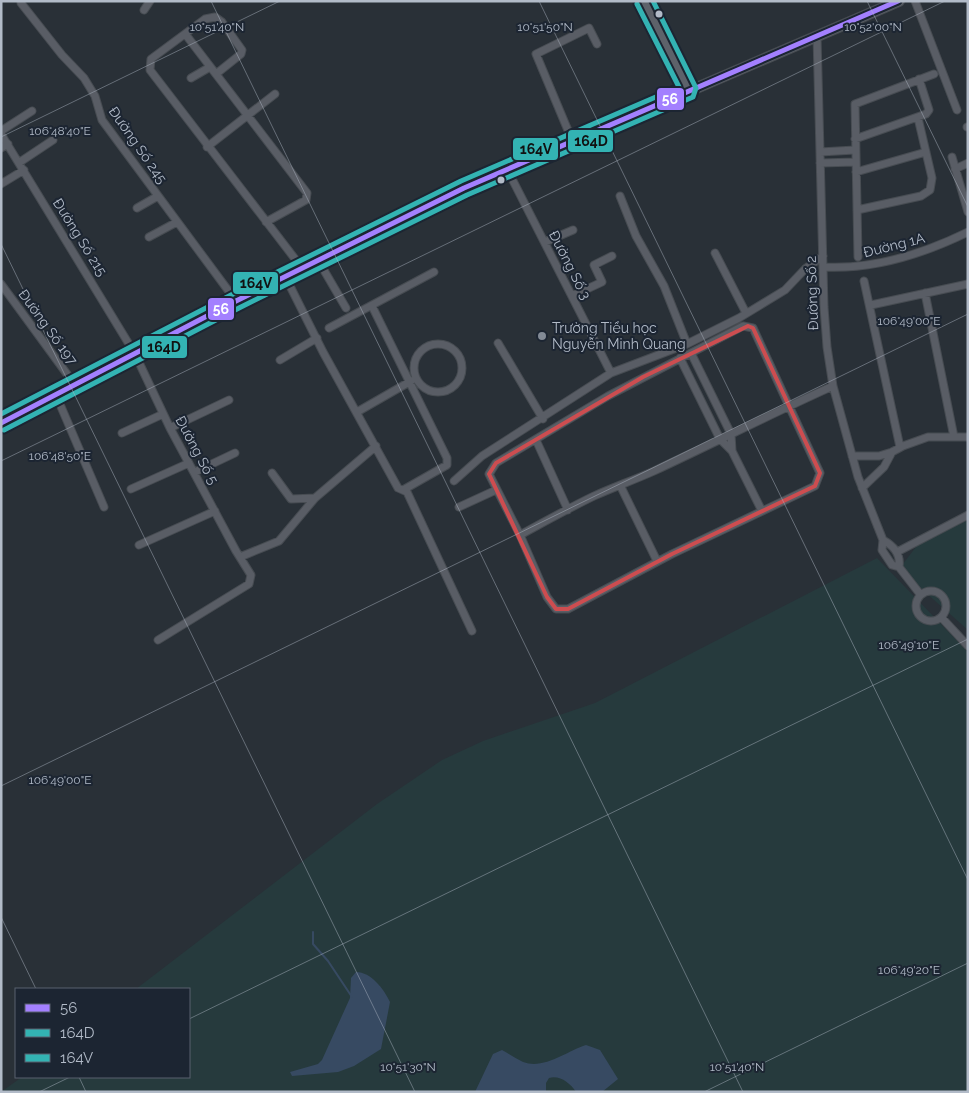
<svg xmlns="http://www.w3.org/2000/svg" width="969" height="1093" viewBox="0 0 969 1093" font-family="Raleway,sans-serif">
	<style>
		.green { fill: #263a3d }
		.water { fill: #374a62 }
		.lines { fill: none; stroke-linecap: round; stroke-linejoin: round }
		.stream { stroke: #374a62; stroke-width: 2 }
		.street-casing { stroke: #474c52; stroke-width: 9 }
		.secondary-casing { stroke: #474c52; stroke-width: 12 }
		.street { stroke: #595d65; stroke-width: 7 }
		.secondary { stroke: #5d626a; stroke-width: 10 }
		.bus-1-casing { stroke: #1c2532; stroke-width: 9 }
		.bus-2-casing { stroke: #1c2532; stroke-width: 9 }
		.bus-3-casing { stroke: #1c2532; stroke-width: 9 }
		.bus-1 { stroke: #a380ff; stroke-width: 5 }
		.bus-2 { stroke: #33b3b3; stroke-width: 5 }
		.bus-3 { stroke: #33b3b3; stroke-width: 5 }
		.marked { fill: none; stroke: #cd4d50; stroke-width: 4; stroke-linejoin: round }
		.ticks { fill: none; stroke: #b2bbc8; stroke-width: 1; stroke-opacity: 0.45 }
		.bus-dot { fill: #b2bbc8; stroke: #1c2532; stroke-width: 2 }
		.poi-dot { fill: #828a95; stroke: #1c2532; stroke-width: 2 }
		.labels { text-anchor: middle; stroke-width: 4; stroke-linejoin: round; paint-order: stroke }
		.street-label { font-size: 14px; fill: #b2bbc8; stroke: #1c2532 }
		.poi-label { font-size: 14px; fill: #b2bbc8; stroke: #1c2532; text-anchor: start }
		.ticks-label { font-size: 12px; text-anchor: middle; fill: #b2bbc8; stroke: #1c2532; stroke-width: 4; stroke-linejoin: round; paint-order: stroke }
		.line-badge { stroke: #1c2532; stroke-width: 2 }
		.badge-label { font-size: 14px; text-anchor: middle; font-weight: bold; fill: #fff }
		.pale-badge-label { font-size: 14px; text-anchor: middle; font-weight: bold; fill: #111 }
	</style>
	<rect width="100%" height="100%" fill="#293037"/>
	<path class="green" d="M968,513V630L899,569L919,543Z
		M877,558L968,652V1092H1L22,1077H189V989H136L377,804L442,760L483,741L595,703Z"/>
	<path class="water" d="M356,972C371,972 384,989 390,1002L381,1049L354,1066L338,1072L292,1076L290,1072L318,1064L322,1060L350,998L351,978Z
		M586,1045L600,1050L618,1079L602,1092H576C570,1083 560,1075 549,1078L546,1083V1092H475L493,1054L502,1050C509,1054 516,1059 523,1062C544,1070 567,1051 586,1045Z"/>
	<g class="lines">
		<path class="stream" d="M313,932V944L328,961L352,997"/>
		<g class="street-casing">
			<path id="street" d="M915,1L957,110
				M21,3L62,55L84,78L95,96L102,120L236,301
				M144,10L150,1
				M186,35L307,193L306,200L266,222
				M817,36L824,307L827,347L833,386L858,477L883,540L882,550L892,565L899,567L920,594
				M216,74L241,54L242,50L222,22L215,17L205,19L151,59L150,70L302,268
				M191,78L210,67
				M967,127H968
				M1,131L32,111
				M1,134L135,354L170,428L236,551L251,575L249,584L158,640
				M855,139L926,114L929,110L919,79
				M572,140L536,54L589,28L597,44
				M207,147L275,94
				M1,148L8,144
				M820,152L855,150
				M952,157L968,212
				M20,162L53,140
				M820,163L856,162
				M507,169L611,373
				M955,169L968,163
				M856,172L926,152
				M1,184L24,170
				M620,196L636,236L664,286L687,344
				M137,208L158,196
				M857,210L921,196L930,190L932,178L918,118
				M149,237L177,222
				M545,242L573,230
				M715,253L746,313
				M858,257L855,104L934,74
				M318,260L346,308
				M823,267C874,270 923,254 968,232
				M285,276L323,352L398,488L407,492L472,631
				M864,281L900,447
				M1,284L75,385
				M925,293L954,437
				M572,296L602,282L594,265L612,256
				M871,305L968,284
				M372,306L447,458V465L403,490
				M329,328L434,272
				M498,343L543,419
				M414 368a24 24 0 1 1 48 0a24 24 0 1 1-48 0Z
				M691,353L731,434L732,451
				M680,358L720,439L732,451L762,511
				M280,360L317,338
				M56,395L104,507
				M357,412L411,381
				M170,428L229,400
				M122,433L163,414
				M536,440L568,510
				M852,456H879L892,452L903,446L928,437H968
				M195,472L235,453
				M272,473L291,499L315,498L376,446
				M454,481L482,456L611,373L687,344L739,318L785,290L805,269L823,256
				M620,485L657,561
				M862,488L884,467L892,452
				M131,489L189,463
				M459,507L496,490
				M520,535L547,597L556,609H568L672,554L815,486L820,473L753,328L743,326L608,396L496,463L489,474L520,535C544,522 569,508 594,496C614,487 634,480 654,471C714,443 773,413 833,386
				M883,540C894,546 901,554 899,567
				M139,545L215,511
				M897,552L968,515
				M240,557L279,541L315,498
				M916 606a15 15 0 1 1 30 0a15 15 0 1 1-30 0Z
				M941,617L968,646"/>
		</g>
		<g class="secondary-casing">
			<path id="secondary" d="M644,1L689,91
				M1,423L236,301L464,188L899,1"/>
		</g>
		<use href="#street" class="street"/>
		<use href="#secondary" class="secondary"/>
		<g class="bus-1-casing">
			<path id="bus-1" d="M1,423L236,301L464,188L898,1"/>
		</g>
		<g class="bus-2-casing">
			<path id="bus-2" d="M4,430L239,308L467,195L693,97L696,88L653,1"/>
		</g>
		<g class="bus-3-casing">
			<path id="bus-3" d="M1,414L233,294L461,181L679,87L637,4"/>
		</g>
		<use href="#bus-1" class="bus-1"/>
		<use href="#bus-2" class="bus-2"/>
		<use href="#bus-3" class="bus-3"/>
	</g>
	<path class="marked" d="M748,326L753,328L820,473L815,486L672,554L568,609H556L547,597L489,474L496,463L643,377Z"/>
	<path class="ticks" d="M211,1L743,1092M539,1L968,880M867,1L968,207M1,137L280,1M1,244L415,1092M1,461L945,1M1,786L968,314M1,917L36,989M189,1019L968,639M79,1077L86,1092M39,1092L70,1077M704,1092L968,963"/>
	<g class="bus-dot">
		<circle cx="659" cy="14" r="4.5"/>
		<circle cx="501" cy="180" r="4.5"/>
	</g>
	<circle class="poi-dot" cx="542" cy="336" r="5"/>
	<g class="labels">
		<g class="street-label">
			<text transform="translate(138 145) rotate(55)" y="5">Đường Số 245</text>
			<text transform="translate(80 237) rotate(58)" y="5">Đường Số 215</text>
			<text transform="translate(894 245) rotate(-14)" y="5">Đường 1A</text>
			<text transform="translate(570 265) rotate(63)" y="5">Đường Số 3</text>
			<text transform="translate(812 293) rotate(-92)" y="5">Đường Số 2</text>
			<text transform="translate(48 327) rotate(54)" y="5">Đường Số 197</text>
			<text transform="translate(197 450) rotate(62)" y="5">Đường Số 5</text>
		</g>
		<g class="poi-label">
			<text x="552" y="333">Trường Tiểu học<tspan x="552" dy="16">Nguyễn Minh Quang</tspan></text>
		</g>
	</g>
	<g class="ticks-label">
		<text x="217" y="31">10°51'40"N</text>
		<text x="545" y="31">10°51'50"N</text>
		<text x="873" y="31">10°52'00"N</text>
		<text x="60" y="135">106°48'40"E</text>
		<text x="909" y="325">106°49'00"E</text>
		<text x="60" y="460">106°48'50"E</text>
		<text x="909" y="649">106°49'10"E</text>
		<text x="60" y="784">106°49'00"E</text>
		<text x="909" y="974">106°49'20"E</text>
		<text x="408" y="1071">10°51'30"N</text>
		<text x="737" y="1071">10°51'40"N</text>
	</g>
	<g class="line-badge">
		<rect x="656" y="87" width="29" height="24" rx="5" fill="#a380ff"/>
		<rect x="567" y="129" width="47" height="24" rx="5" fill="#33b3b3"/>
		<rect x="512" y="137" width="47" height="24" rx="5" fill="#33b3b3"/>
		<rect x="232" y="271" width="47" height="24" rx="5" fill="#33b3b3"/>
		<rect x="207" y="297" width="28" height="24" rx="5" fill="#a380ff"/>
		<rect x="141" y="335" width="47" height="24" rx="5" fill="#33b3b3"/>
	</g>
	<g class="badge-label">
		<text x="670" y="104">56</text>
		<text x="221" y="314">56</text>
	</g>
	<g class="pale-badge-label">
		<text x="591" y="146">164D</text>
		<text x="536" y="154">164V</text>
		<text x="256" y="288">164V</text>
		<text x="164" y="352">164D</text>
	</g>
	<rect width="969" height="1093" fill="none" stroke="#b2bbc8" stroke-width="5"/>
	<rect x="15" y="988" width="175" height="90" fill="#1c2532" stroke="#58616e"/>
	<rect x="25" y="1004" width="25" height="8" fill="#a380ff" stroke="#58616e"/>
	<text x="60" y="1013" font-size="15" fill="#b2bbc8">56</text>
	<rect x="25" y="1029" width="25" height="8" fill="#33b3b3" stroke="#58616e"/>
	<text x="60" y="1038" font-size="15" fill="#b2bbc8">164D</text>
	<rect x="25" y="1054" width="25" height="8" fill="#33b3b3" stroke="#58616e"/>
	<text x="60" y="1063" font-size="15" fill="#b2bbc8">164V</text>
</svg>
